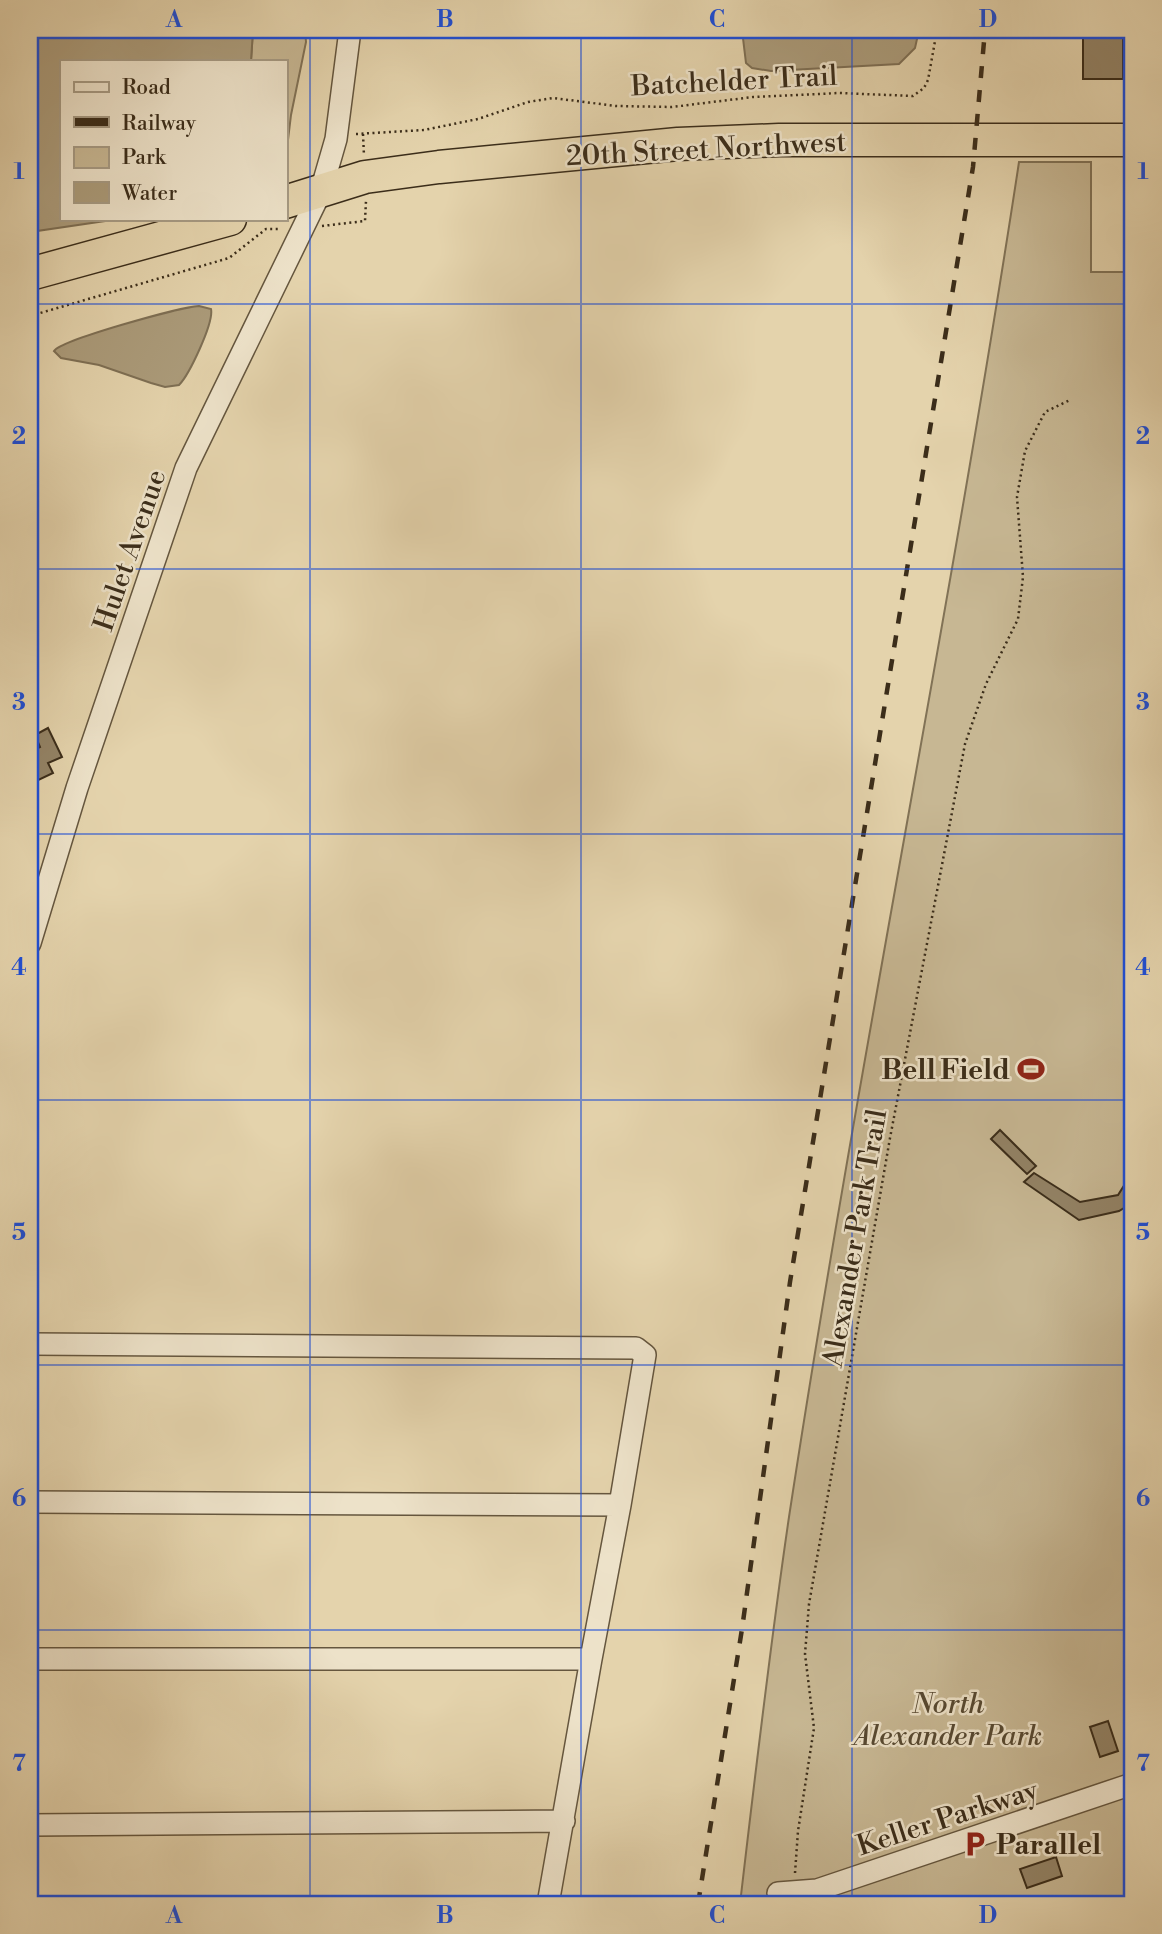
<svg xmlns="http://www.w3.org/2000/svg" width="1162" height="1934" viewBox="0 0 1162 1934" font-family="'Libre Bodoni',serif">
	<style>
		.green { fill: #c7b793; stroke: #817256; stroke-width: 2 }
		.water { fill: #ab9b7a; stroke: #7e6f54; stroke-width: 2 }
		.building { fill: #938366; stroke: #3b2d1a; stroke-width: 2 }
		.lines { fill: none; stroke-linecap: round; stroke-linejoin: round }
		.minor-casing { stroke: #65563e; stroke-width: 24 }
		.highway-casing { stroke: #3b2d1a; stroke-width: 35 }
		.path { stroke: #3b2d1a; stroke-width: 2.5; stroke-dasharray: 2 3.5; stroke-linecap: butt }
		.minor { stroke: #ede2c9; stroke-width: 21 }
		.highway { stroke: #e4d3ac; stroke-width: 32 }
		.rail { stroke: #3b2d1a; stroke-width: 4.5; stroke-dasharray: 12 12; stroke-linecap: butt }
		.grid { fill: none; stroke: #1d4ed8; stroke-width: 2; stroke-opacity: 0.55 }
		.labels { text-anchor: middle; stroke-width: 5; stroke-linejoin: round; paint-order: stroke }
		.street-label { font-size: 28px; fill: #3b2d1a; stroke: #ede2c9 }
		.poi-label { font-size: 28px; font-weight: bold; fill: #3b2d1a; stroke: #ede2c9; text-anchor: end }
		.park-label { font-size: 28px; font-style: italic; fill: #574932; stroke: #ede2c9 }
		.neatline { fill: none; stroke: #1d4ed8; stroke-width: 2.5 }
		.grid-label { font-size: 23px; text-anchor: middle; font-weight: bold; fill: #1d4ed8 }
	</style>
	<rect width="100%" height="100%" fill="#e4d3ac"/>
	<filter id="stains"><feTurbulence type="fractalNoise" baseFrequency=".00286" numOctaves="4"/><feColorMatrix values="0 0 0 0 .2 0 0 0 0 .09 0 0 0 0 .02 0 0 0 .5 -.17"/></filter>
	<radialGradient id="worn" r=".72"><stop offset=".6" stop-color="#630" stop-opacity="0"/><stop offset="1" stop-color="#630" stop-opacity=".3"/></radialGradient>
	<path class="green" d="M253,30H305L306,42L291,115L285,165V61H251Z
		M1019,162H1091V272H1132V1904H740C755,1775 770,1646 789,1517C858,1064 950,615 1019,162Z"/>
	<path class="water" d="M30,30H253L251,61H61V219H119L30,232Z
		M742,30H919L915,48L899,64L771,71L752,68L746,63Z
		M199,306L211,309C214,323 189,375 179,385L165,387L151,383L99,365L61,358L54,351C61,340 180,307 199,306Z"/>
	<path class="building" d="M1083,30H1123V79H1083Z
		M48,728L62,757L48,763L53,773L30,784V752L40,747L35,735Z
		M1000,1130L1036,1166L1027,1174L991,1139Z
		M1034,1173L1080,1202L1118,1195L1132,1173V1203L1119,1211L1079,1220L1024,1182Z
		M1108,1721L1118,1751L1100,1757L1090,1727Z
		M1056,1857L1062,1876L1027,1888L1020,1869Z"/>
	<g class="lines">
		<g class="minor-casing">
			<path id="minor" d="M30,943L77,788L186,468L321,191L336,139L350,30
				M30,1344L636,1348L645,1355L620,1505L30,1502
				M30,1659H591L548,1904
				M591,1659L620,1505
				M30,1825L564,1821
				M778,1893L817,1890L1132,1784"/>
		</g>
		<g class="highway-casing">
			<path id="highway" d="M285,202L365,177L439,167L678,144L779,140H1132
				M30,274L230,219"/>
		</g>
		<path class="path" d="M356,134L424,130L478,119L528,102L553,98L616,106L672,107L753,97L839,93L913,96L924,88L928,80L937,30
			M363,134L364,156
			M322,226L365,221L366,201
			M30,316L229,258L266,229H281
			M795,1873L798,1831L814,1728L805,1654L809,1604L890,1138L965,744L986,684L1018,619L1023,577L1017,497L1025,451L1045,412L1070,400"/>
		<use href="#minor" class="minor"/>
		<use href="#highway" class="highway"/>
		<path class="rail" d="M698,1904L742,1629L790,1282L973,167L985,30"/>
	</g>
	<path class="grid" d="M310,30V1904M581,30V1904M852,30V1904M30,304H1132M30,569H1132M30,834H1132M30,1100H1132M30,1365H1132M30,1630H1132"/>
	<defs>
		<g id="stadium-bare" transform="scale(2.1)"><path d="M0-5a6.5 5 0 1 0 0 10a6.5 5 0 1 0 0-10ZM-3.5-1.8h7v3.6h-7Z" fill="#8f2418" stroke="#ede2c9" stroke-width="2.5" paint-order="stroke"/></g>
		<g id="parking-bare" transform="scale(2.1)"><path d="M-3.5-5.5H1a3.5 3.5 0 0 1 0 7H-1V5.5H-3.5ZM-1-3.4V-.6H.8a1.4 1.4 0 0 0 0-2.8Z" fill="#8f2418" stroke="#ede2c9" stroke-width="2.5" paint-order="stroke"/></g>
	</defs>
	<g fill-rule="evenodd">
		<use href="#stadium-bare" x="1031" y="1069"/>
		<use href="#parking-bare" x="975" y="1844"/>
	</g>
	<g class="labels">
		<g class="street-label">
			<text transform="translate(734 80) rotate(-3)" y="10">Batchelder Trail</text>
			<text transform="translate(706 148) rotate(-3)" y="10">20th Street Northwest</text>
			<text transform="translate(129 550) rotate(-71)" y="10">Hulet Avenue</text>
			<text transform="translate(854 1238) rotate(-80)" y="10">Alexander Park Trail</text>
			<text transform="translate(947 1817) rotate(-18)" y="10">Keller Parkway</text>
		</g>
		<g class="poi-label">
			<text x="1010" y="1079">Bell Field</text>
			<text x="996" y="1854" text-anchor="start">Parallel</text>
		</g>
		<g class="park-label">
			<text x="948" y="1713">North<tspan x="948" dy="32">Alexander Park</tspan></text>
		</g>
	</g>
	<rect width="1162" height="1934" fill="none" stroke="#e4d3ac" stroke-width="77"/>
	<rect x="60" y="60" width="228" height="161" fill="#ede2c9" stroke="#a69a83" stroke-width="2"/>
	<rect x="74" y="82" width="35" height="10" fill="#ede2c9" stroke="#a69a83" stroke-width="2"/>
	<text x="122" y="94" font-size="21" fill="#3b2d1a">Road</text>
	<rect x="74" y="117" width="35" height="10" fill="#3b2d1a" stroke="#a69a83" stroke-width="2"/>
	<text x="122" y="130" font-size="21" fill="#3b2d1a">Railway</text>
	<rect x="74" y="147" width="35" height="21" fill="#c7b793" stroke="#a69a83" stroke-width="2"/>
	<text x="122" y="164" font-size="21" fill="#3b2d1a">Park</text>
	<rect x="74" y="182" width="35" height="21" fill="#ab9b7a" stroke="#a69a83" stroke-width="2"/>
	<text x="122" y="200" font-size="21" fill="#3b2d1a">Water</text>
	<rect x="38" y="38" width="1086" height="1858" class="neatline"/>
	<g class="grid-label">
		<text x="174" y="27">A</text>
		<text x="445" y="27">B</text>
		<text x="717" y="27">C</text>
		<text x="988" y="27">D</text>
		<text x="19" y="179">1</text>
		<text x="1143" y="179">1</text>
		<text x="19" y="444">2</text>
		<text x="1143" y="444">2</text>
		<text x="19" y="710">3</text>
		<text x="1143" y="710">3</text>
		<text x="19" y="975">4</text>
		<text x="1143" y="975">4</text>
		<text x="19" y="1240">5</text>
		<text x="1143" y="1240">5</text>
		<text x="19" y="1506">6</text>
		<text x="1143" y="1506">6</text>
		<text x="19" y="1771">7</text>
		<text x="1143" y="1771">7</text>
		<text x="174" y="1923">A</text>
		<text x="445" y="1923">B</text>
		<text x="717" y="1923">C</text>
		<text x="988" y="1923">D</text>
	</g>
	<rect width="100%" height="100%" filter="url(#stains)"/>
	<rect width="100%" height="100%" fill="url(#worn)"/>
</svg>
